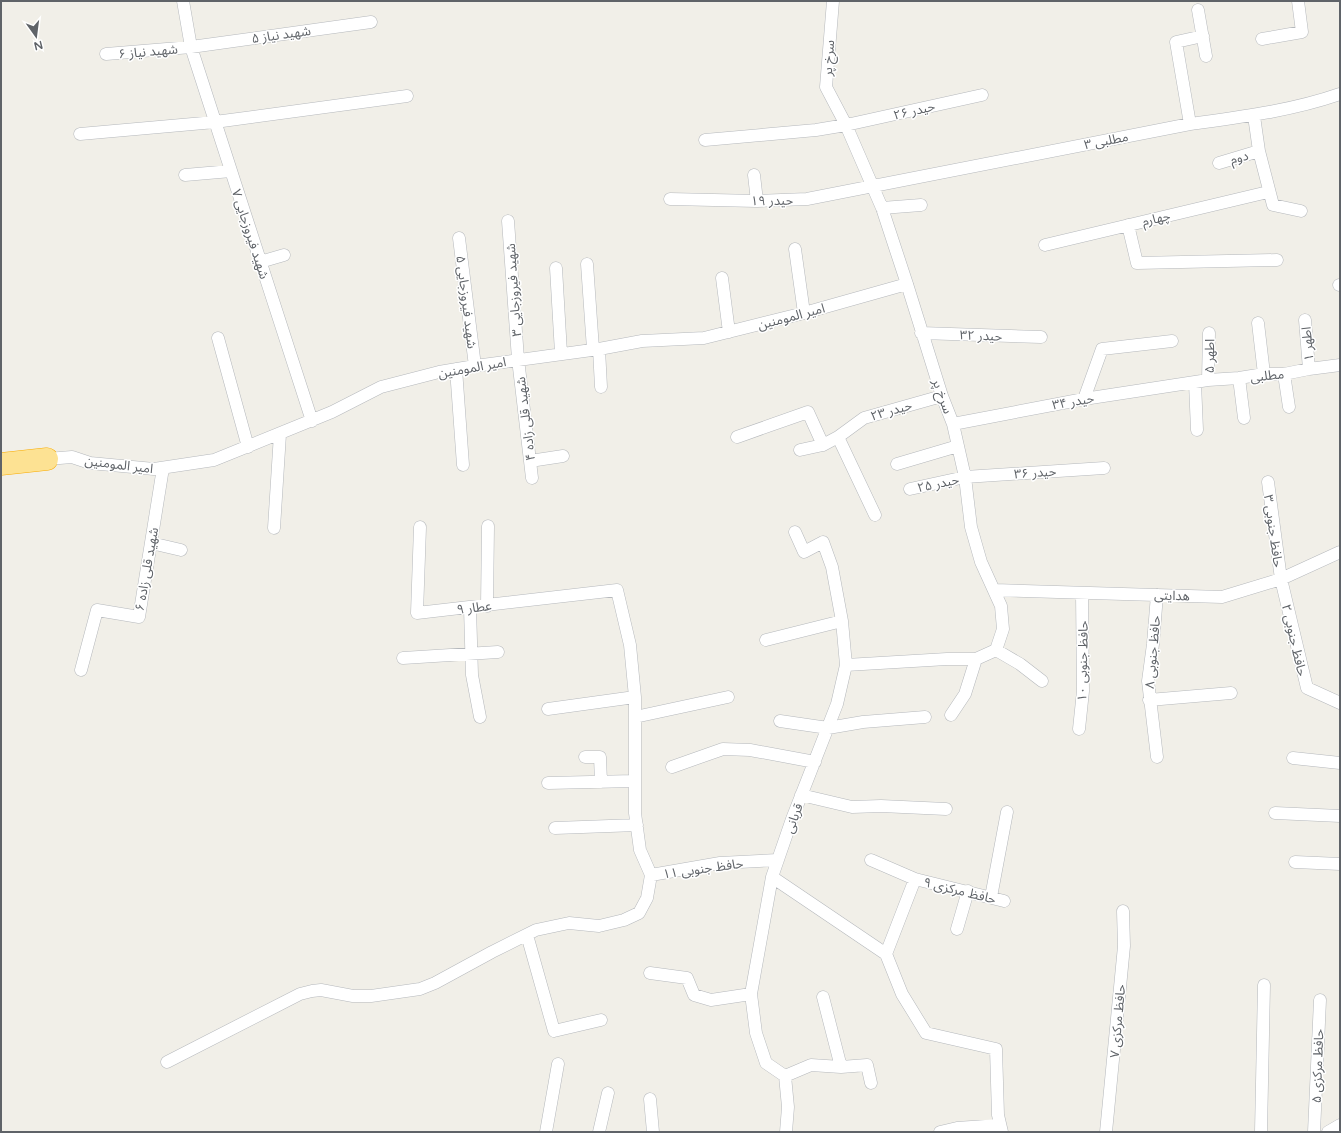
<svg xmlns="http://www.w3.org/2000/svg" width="1341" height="1133" viewBox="0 0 1341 1133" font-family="'Varela Round','Noto Sans Arabic',sans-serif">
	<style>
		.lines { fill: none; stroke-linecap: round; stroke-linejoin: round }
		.street-casing { stroke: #b5b8bc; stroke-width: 13 }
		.highway-casing { stroke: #f9ab00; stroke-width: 23 }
		.street { stroke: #fff; stroke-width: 12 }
		.highway { stroke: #fde293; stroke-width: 22 }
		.labels { text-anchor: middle; stroke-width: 3; stroke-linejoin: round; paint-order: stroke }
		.street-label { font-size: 13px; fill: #5f6368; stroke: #fff }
	</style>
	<rect width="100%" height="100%" fill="#f1efe8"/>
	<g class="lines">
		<g class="street-casing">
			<path id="street" d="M183,1L191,47L312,421
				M833,1L826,87L846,125L882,208L907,284L942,396L953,424L965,477L971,527L981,562L1001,606L1003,629L996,650L976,659H947L846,665
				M1198,10L1206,56
				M1262,39L1302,32L1298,1
				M106,54L191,47L371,22
				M1254,116L1259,151L1273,205L1301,211
				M1190,124L1176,42L1203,36
				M80,134L215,122L407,96
				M705,140L816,130L846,125L982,95
				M1219,163L1259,151
				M185,175L231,171
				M754,175L757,201
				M670,199L757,201L807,199L1190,124C1241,117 1291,111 1340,94
				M882,208L921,205
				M508,221L518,359L532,478
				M1128,225L1137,263L1277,260
				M459,238L475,366
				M1045,245L1268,192
				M795,249L804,313
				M260,262L284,255
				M587,264L593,349
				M556,268L561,353
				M722,278L729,332
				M1339,285H1340
				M1305,320L1309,369
				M1258,323L1264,374
				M921,333L1041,337
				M218,338L248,447
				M599,349L601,387
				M456,369L463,465
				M1284,374L1289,407
				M1239,378L1244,418
				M1208,380L1209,333
				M1195,383L1197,430
				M1084,399L1102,349L1172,341
				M953,424L1084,399L1208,380L1239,378L1264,374H1284L1309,369L1340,365
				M737,437L808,412L823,445
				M838,437L875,515
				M800,450L823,445L838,437L864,418L942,396
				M47,459L72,457L90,463L154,469L214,460L332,412L381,387L439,372L475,366L599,349L642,341L704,338L804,313L907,284
				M530,461L563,456
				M897,464L958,446
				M1268,482L1281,579L1307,688L1340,703
				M910,489L965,477L1104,468
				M274,528L280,434
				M151,543L181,550
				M995,590L1222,597L1281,579L1340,552
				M487,606L488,526
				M470,608L472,675L480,717
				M766,640L842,621
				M996,650L1020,664L1042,681
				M403,658L498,652
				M81,670L97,610L139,617L163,468
				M1149,700L1231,693
				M548,709L635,697
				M951,715L965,694L976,659
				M635,717L728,697
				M780,721L828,728L863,722L925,717
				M1079,729L1083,691L1082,593
				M585,757H600L601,782
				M1157,757L1148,681L1153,644L1157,595
				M1293,758L1340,763
				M672,767L723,749L750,750L815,762
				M548,783L634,781
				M801,795L852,807L881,806L946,809
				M1275,813L1340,816
				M555,828L637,825
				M871,860L915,879L1004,901
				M1295,862L1340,864
				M651,875L720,863L778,860
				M772,877L886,954L902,994L926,1033L996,1049L998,1115L1002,1132
				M991,897L1007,812
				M957,929L968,891
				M527,935L554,1031L601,1020
				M886,954L915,879
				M650,973L687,978L694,995L711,1000L751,994
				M823,997L841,1067
				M167,1062L300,994L312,991L321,990L353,996H371L420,989L435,983L492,952L536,930L569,923L599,926L624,920L639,913L647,898L651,875L640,850L635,813V697L630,645L617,590L417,613L420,527
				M785,1076L811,1065L841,1067L867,1065L871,1083
				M650,1099L653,1132
				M546,1132L558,1064
				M599,1132L608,1093
				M786,1132L788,1107L785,1076L766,1063L756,1033L751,994L772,877L792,819L837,704L846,665L842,621L832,567L823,542L804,552L795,532
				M940,1132L957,1128L1000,1125
				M1106,1132L1124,946L1123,911
				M1261,1132L1264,985
				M1314,1132L1320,1000
				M1328,1132L1340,1125"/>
		</g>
		<g class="highway-casing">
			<path id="highway" d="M1,464L47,459"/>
		</g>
		<use href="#street" class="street"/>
		<use href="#highway" class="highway"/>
	</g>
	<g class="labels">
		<g class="street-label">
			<text transform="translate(281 34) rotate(-8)" y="5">شهید نیاز ۵</text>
			<text transform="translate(148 51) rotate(-5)" y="5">شهید نیاز ۶</text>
			<text transform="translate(828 58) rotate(-86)" y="5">سرخ پر</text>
			<text transform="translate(914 110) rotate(-13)" y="5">حیدر ۲۶</text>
			<text transform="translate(1106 140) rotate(-11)" y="5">مطلبی ۳</text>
			<text transform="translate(1239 157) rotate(-16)" y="5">دوم</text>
			<text transform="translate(772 200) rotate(-1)" y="5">حیدر ۱۹</text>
			<text transform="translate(1156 218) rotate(-13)" y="5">چهارم</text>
			<text transform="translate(251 234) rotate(72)" y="5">شهید فیروزجایی ۷</text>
			<text transform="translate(513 290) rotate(-94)" y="5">شهید فیروزجایی ۳</text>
			<text transform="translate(467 302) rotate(83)" y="5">شهید فیروزجایی ۵</text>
			<text transform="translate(791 316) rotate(-15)" y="5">امیر المومنین</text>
			<text transform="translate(981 335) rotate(2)" y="5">حیدر ۳۲</text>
			<text transform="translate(1307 344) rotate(-95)" y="5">اطهر ۱</text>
			<text transform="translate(1209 356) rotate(-89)" y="5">اطهر ۵</text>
			<text transform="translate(472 367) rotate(-10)" y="5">امیر المومنین</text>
			<text transform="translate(1267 375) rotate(-6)" y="5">مطلبی</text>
			<text transform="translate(943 396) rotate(70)" y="5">سرخ پر</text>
			<text transform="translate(1073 401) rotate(-10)" y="5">حیدر ۳۴</text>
			<text transform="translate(891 410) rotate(-16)" y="5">حیدر ۲۳</text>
			<text transform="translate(525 419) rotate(-97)" y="5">شهید قلی زاده ۴</text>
			<text transform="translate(119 464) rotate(7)" y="5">امیر المومنین</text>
			<text transform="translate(1035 472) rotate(-4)" y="5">حیدر ۳۶</text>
			<text transform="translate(938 483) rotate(-12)" y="5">حیدر ۲۵</text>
			<text transform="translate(1274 531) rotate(82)" y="5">حافظ جنوبی ۳</text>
			<text transform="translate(146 569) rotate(-80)" y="5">شهید قلی زاده ۶</text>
			<text transform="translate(1172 595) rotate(2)" y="5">هدایتی</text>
			<text transform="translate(474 607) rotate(-7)" y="5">عطار ۹</text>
			<text transform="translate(1295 640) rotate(77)" y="5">حافظ جنوبی ۲</text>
			<text transform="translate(1152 652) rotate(-85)" y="5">حافظ جنوبی ۸</text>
			<text transform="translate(1082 661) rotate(-89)" y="5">حافظ جنوبی ۱۰</text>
			<text transform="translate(793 818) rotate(-70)" y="5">قربانی</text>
			<text transform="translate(703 868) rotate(-8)" y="5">حافظ جنوبی ۱۱</text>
			<text transform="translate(960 890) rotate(14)" y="5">حافظ مرکزی ۹</text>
			<text transform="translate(1117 1021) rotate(-85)" y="5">حافظ مرکزی ۷</text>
			<text transform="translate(1317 1066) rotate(-88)" y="5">حافظ مرکزی ۵</text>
		</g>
	</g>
	<rect width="1341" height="1133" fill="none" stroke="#5f6368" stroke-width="4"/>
	<g transform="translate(36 36) rotate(166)" stroke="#ffffff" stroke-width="3" paint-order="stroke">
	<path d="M0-3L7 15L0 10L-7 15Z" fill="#5f6368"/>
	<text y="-6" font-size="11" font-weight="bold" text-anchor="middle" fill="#5f6368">N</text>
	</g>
</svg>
